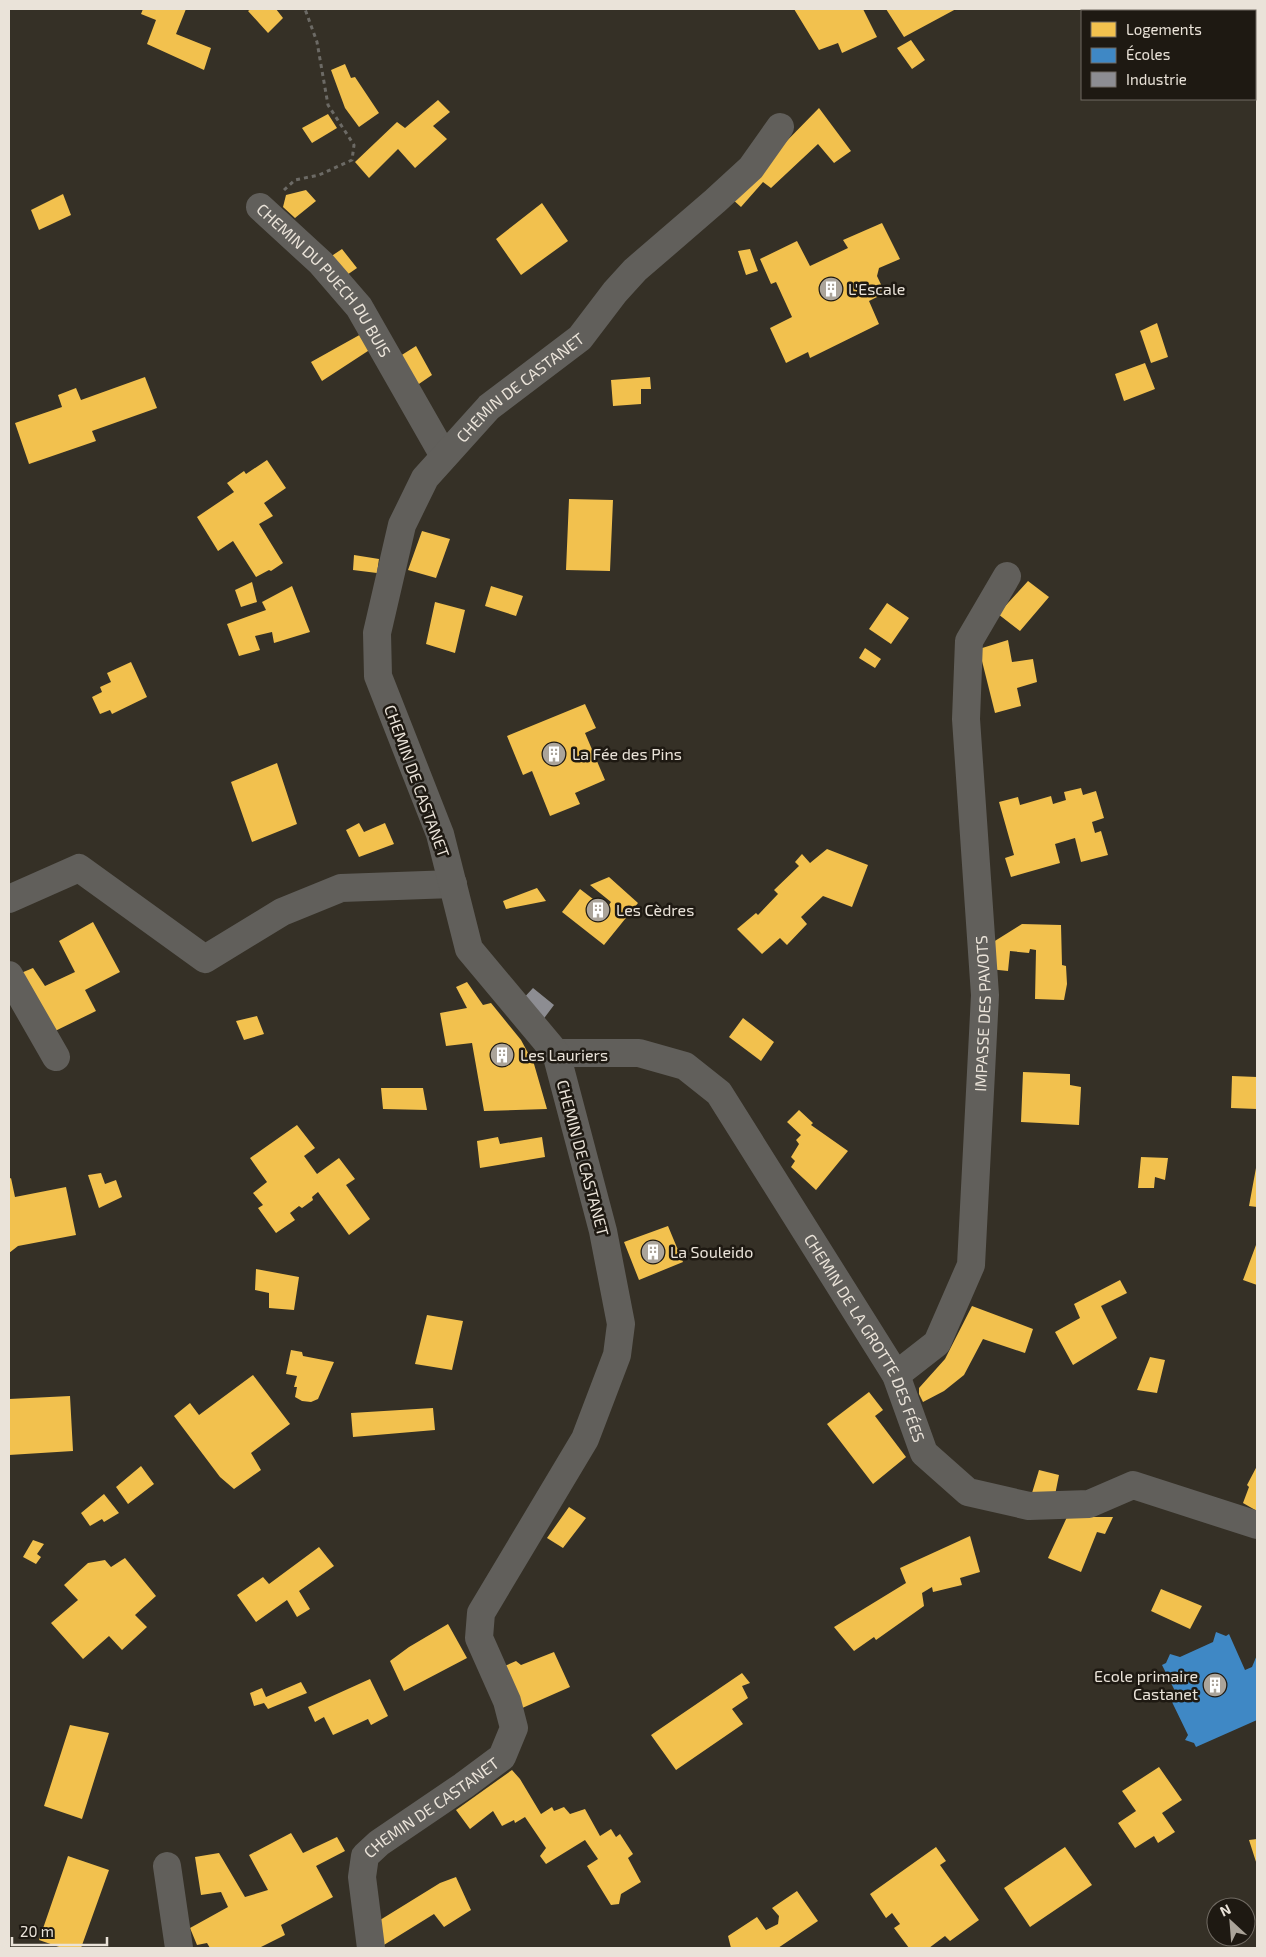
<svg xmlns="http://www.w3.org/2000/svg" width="1266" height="1957" viewBox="0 0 1266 1957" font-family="'Exo 2',sans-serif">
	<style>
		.homes { fill: #f2c14e }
		.schools { fill: #3f88c5 }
		.industry { fill: #8d8d92 }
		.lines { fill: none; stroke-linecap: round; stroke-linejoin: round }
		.path { stroke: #6c6a65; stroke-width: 3; stroke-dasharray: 4 4; stroke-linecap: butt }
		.minor { stroke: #615f5b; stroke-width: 28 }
		.labels { text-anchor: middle; stroke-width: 5; stroke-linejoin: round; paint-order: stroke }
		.street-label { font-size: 16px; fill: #eae3d9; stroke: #1e1912 }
		.poi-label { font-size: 16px; fill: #eae3d9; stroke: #1e1912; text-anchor: start }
	</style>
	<rect width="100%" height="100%" fill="#353026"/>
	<path class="homes" d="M143,9H186L176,34L211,48L204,70L147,44L156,20L141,14Z
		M251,9H276L283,18L268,33L248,11Z
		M794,9H863L877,37L842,53L838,43L819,50Z
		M886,9H956L904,37Z
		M911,40L925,60L912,69L897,48Z
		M345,64L351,78L355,77L379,113L359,127L345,108L331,70Z
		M438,100L450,112L433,126L447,139L415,168L398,149L369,178L355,162L397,122L405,128Z
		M819,108L851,151L834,163L818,144L771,188L763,182L741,207L731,198Z
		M328,114L337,128L312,143L302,128Z
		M306,190L316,201L295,218L283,207L286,195Z
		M63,194L71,215L39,230L31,210Z
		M542,203L568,241L521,275L496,239Z
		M882,223L900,259L879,268L877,276L885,293L869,301L879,324L810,358L808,352L786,363L770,328L792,317L776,282L771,284L760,259L797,241L810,266L848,248L843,240Z
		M342,249L357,268L344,277L327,259Z
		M750,249L758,271L746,275L738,251Z
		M1157,323L1168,357L1151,363L1140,331Z
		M363,333L371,349L322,381L311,362Z
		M416,346L432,375L413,388L397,358Z
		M1145,363L1155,389L1124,401L1115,374Z
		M145,377L157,408L92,431L96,441L29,464L15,423L62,407L58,395L76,388L81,400Z
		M650,377L651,389H641V404L613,406L611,380Z
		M267,460L286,488L264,503L273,516L259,524L283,563L271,571L269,570L256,577L233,541L218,551L197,517L234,492L227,483L244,471L246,474Z
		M569,499L613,500L610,571L566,570Z
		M422,531L450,539L436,578L408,570Z
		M354,555L379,559L377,573L353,570Z
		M1028,581L1049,597L1020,631L998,614Z
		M252,582L257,602L241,607L235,590Z
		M292,586L310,632L274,643L272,632L255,636L260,650L239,656L227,624L266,610L262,602Z
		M491,586L523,596L516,616L485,606Z
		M435,602L465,610L455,653L426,644Z
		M887,603L909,618L891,644L869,629Z
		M1008,640L1012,662L1033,659L1037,682L1017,688L1021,706L995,713L979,649Z
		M865,648L881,659L875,668L859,658Z
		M131,662L147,697L112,714L110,710L100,714L92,697L102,692L100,687L111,682L107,673Z
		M585,704L596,728L585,733L605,780L575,793L580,804L550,816L532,771L523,775L507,736Z
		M277,763L297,824L252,842L231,782Z
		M1081,788L1083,795L1096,791L1104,818L1092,822L1095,833L1101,831L1108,855L1081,862L1075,838L1055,844L1060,863L1011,877L1005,858L1014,855L999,802L1018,797L1020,805L1051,796L1053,804L1066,800L1064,792Z
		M359,823L364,832L385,823L394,844L359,857L346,830Z
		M827,849L868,865L852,907L823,896L801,917L807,924L787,945L780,938L762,954L737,929L756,913L758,915L778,894L774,890L799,866L795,862L802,854L810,863Z
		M609,877L638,903L604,945L562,912L580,889L606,909L611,902L590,885Z
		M537,888L546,901L506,909L503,901Z
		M93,922L120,972L85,990L96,1011L51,1033L21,973L33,968L45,986L75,972L59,941Z
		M1022,924L1061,925L1062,965L1066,966L1067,984L1064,1000L1035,999L1036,950L1030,949L1029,953L1010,951L1008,971L989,969L990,944Z
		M467,982L483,1005L491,1003L521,1040L534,1064L547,1109L484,1111L472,1043L446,1046L440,1013L467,1008L456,987Z
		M257,1016L264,1034L244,1040L236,1021Z
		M743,1018L774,1042L761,1061L729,1037Z
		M1023,1072L1070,1074V1085L1081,1087L1079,1125L1021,1122Z
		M1232,1076L1257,1077V1109L1231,1108Z
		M381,1088H423L427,1110L383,1109Z
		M799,1110L813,1123L811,1125L848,1151L816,1190L791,1167L795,1161L791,1157L799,1144L796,1140L801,1135L787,1122Z
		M297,1125L315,1148L304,1156L317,1174L339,1158L355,1179L346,1185L370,1219L349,1235L318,1192L312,1197L313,1200L302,1208L299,1206L290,1213L295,1220L276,1233L258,1208L263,1205L253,1193L267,1182L250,1158Z
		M498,1137L500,1144L542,1137L545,1157L480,1168L477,1141Z
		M1141,1157L1168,1158L1165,1180L1155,1177L1154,1188H1138Z
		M1256,1168H1257V1207L1249,1206Z
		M101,1173L105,1184L116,1180L122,1197L99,1208L88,1175Z
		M11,1178L15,1197L66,1187L76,1235L18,1246L9,1253V1179Z
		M668,1226L683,1262L639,1280L624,1242Z
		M1256,1245L1257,1246V1285L1243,1280Z
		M256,1269L299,1277L294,1310L269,1308V1293L255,1290Z
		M1120,1280L1127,1293L1101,1306L1117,1338L1073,1365L1055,1332L1080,1318L1074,1304Z
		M972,1306L1033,1329L1025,1353L983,1339L964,1375L944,1391L923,1402L919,1394V1388L945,1359Z
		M427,1315L463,1321L452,1370L415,1364Z
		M291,1350L302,1352L303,1356L334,1362L318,1399L311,1402L302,1401L295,1397L297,1387H294L297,1376L286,1374Z
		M1150,1357L1165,1360L1157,1393L1137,1390Z
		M253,1375L290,1424L251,1453L261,1470L234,1489L220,1477L174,1416L190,1403L199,1415Z
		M869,1392L883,1410L875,1416L906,1457L873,1484L827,1424Z
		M70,1396L73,1451L9,1455V1399Z
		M433,1408L435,1430L353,1437L351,1413Z
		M141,1466L154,1484L128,1504L116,1487Z
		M1257,1466V1511L1243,1503L1249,1487L1247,1485Z
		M1039,1470L1059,1475L1054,1500L1032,1493Z
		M104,1494L119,1513L104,1522L102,1519L90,1526L81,1513Z
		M569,1507L586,1518L563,1548L547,1538Z
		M1067,1517H1113L1105,1534L1097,1532L1081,1572L1048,1558Z
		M970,1536L980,1572L960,1578L962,1585L933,1592L932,1587L922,1593L924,1606L876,1640L874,1637L854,1651L834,1627L906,1583L900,1568Z
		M33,1540L44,1544L37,1554L41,1557L36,1564L23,1557Z
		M319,1547L334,1566L299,1591L310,1609L297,1617L287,1600L256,1622L237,1595L263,1577L269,1584Z
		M125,1558L156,1596L135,1615L147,1627L122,1650L109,1636L83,1659L51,1623L78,1600L64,1585L88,1563L105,1560L111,1567Z
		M1161,1589L1202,1606L1190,1629L1151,1611Z
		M448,1624L467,1658L404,1691L390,1661L409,1647Z
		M554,1652L570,1687L520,1709L500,1668L516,1661L521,1665Z
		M742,1673L750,1683L742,1686L748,1698L732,1709L743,1724L676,1770L651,1735Z
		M370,1679L388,1716L371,1725L368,1719L333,1735L324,1717L315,1722L308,1707Z
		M301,1682L307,1693L268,1709L264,1703L254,1706L250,1693L262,1688L266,1697Z
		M70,1725L109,1733L82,1819L44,1806Z
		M1159,1767L1182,1800L1162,1813L1175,1832L1158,1843L1154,1836L1135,1848L1118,1823L1136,1811L1122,1791Z
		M512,1770L520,1779L541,1814L552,1807L554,1811L564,1807L570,1814L585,1809L600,1836L611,1829L616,1837L620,1834L633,1854L628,1858L641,1882L621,1894L619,1904L611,1905L587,1866L598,1859L585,1840L546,1864L540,1856L546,1848L525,1817L515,1823L514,1820L502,1826L493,1811L470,1829L456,1810Z
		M291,1833L303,1853L337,1837L345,1851L316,1866L333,1897L281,1925L285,1935L259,1948H210L207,1943L197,1945L190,1928L228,1907L221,1892L201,1895L195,1857L219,1853L245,1897L268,1890L249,1855Z
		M1257,1839V1865L1249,1840Z
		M936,1847L946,1861L940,1865L979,1920L950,1941L945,1936L929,1948H909L894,1928L900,1924L892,1913L886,1918L870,1894Z
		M1065,1847L1092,1885L1030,1927L1004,1888Z
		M68,1856L109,1870L81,1948H62L39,1940Z
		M456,1877L471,1910L444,1927L434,1914L379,1948L372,1925L440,1883Z
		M797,1891L818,1921L778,1948H731L728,1936L757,1917L766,1930L778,1924L779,1916L772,1908Z"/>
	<path class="schools" d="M1216,1632L1226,1636L1229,1634L1245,1670L1252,1667L1257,1655V1720L1196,1747L1194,1743L1185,1740L1188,1735L1172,1702L1179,1699L1162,1665L1166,1663L1170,1654L1180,1657L1213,1642Z"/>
	<path class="industry" d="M533,988L554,1005L542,1021L521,1001Z"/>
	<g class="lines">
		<path class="path" d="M284,190L295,180L319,175L352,160L354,145L328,105L317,42L305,9"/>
		<g class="minor">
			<path id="s1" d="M260,207L321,263L359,307L444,456"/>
			<path d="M9,899L79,868L205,959L282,912L341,888L453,884"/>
			<path d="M9,975L56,1057"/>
			<path id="s2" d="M556,1053H639L685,1066L719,1093L896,1375L924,1453L968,1492L1029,1506L1089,1504L1133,1485L1257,1525"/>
			<path id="s3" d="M896,1375L937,1343L971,1265L985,995L966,719L969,641L1007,576"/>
			<path d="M167,1866L179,1948"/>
			<path id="s4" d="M371,1948L362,1877L365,1856L379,1843L463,1786L502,1757L514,1728L507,1701L479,1638L481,1613L585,1439L617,1355L621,1324L603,1231L556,1053L469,949L440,834L378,676L377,633L402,525L425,478L489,407L580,338L615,292L635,270L715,201L751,168L780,127"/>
		</g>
	</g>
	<defs>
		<g id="building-disc" transform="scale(1.25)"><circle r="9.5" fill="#aba49a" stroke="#1e1912"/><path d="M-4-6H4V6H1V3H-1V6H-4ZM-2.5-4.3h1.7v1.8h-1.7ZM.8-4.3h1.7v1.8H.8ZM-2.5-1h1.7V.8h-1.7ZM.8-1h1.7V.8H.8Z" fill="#fff"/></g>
	</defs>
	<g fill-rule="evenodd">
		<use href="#building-disc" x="831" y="289"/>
		<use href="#building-disc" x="554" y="754"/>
		<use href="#building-disc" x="598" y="910"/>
		<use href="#building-disc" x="502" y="1055"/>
		<use href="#building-disc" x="653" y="1252"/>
		<use href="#building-disc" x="1215" y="1685"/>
	</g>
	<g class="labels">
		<g class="street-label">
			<text dy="6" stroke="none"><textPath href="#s1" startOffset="98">CHEMIN DU PUECH DU BUIS</textPath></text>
			<text dy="6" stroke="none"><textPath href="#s4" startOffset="1780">CHEMIN DE CASTANET</textPath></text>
			<text transform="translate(417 781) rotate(70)" y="6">CHEMIN DE CASTANET</text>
			<text dy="6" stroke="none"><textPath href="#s3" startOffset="389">IMPASSE DES PAVOTS</textPath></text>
			<text transform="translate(583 1158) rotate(75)" y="6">CHEMIN DE CASTANET</text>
			<text dy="6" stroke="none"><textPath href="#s2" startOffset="460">CHEMIN DE LA GROTTE DES FÉES</textPath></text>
			<text dy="6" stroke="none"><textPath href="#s4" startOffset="175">CHEMIN DE CASTANET</textPath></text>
		</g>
		<g class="poi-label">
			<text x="848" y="295">L'Escale</text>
			<text x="572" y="760">La Fée des Pins</text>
			<text x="616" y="916">Les Cèdres</text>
			<text x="520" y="1061">Les Lauriers</text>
			<text x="670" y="1258">La Souleido</text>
			<text x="1198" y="1682" text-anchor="end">Ecole primaire<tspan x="1198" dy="18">Castanet</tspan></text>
		</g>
	</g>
	<rect width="1266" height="1957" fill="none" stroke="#eae3d9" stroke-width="20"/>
	<rect x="1081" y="10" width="175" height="90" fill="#1e1912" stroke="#706a62"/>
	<rect x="1091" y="22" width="25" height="15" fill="#f2c14e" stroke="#706a62"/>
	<text x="1126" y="35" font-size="15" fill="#eae3d9">Logements</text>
	<rect x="1091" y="48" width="25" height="15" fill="#3f88c5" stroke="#706a62"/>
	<text x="1126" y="60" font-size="15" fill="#eae3d9">Écoles</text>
	<rect x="1091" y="72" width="25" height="15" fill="#8d8d92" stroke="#706a62"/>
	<text x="1126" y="85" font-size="15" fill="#eae3d9">Industrie</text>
	<g transform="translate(1231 1922) rotate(334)"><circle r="24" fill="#1e1912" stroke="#706a62"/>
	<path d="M0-4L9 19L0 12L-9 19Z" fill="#aba49a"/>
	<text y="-8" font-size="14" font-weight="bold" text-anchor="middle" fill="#eae3d9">N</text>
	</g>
	<path d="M12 1937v8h95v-8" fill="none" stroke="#eae3d9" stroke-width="2.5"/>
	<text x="20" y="1937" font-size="15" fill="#eae3d9" stroke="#1e1912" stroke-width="4" paint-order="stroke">20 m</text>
</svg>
